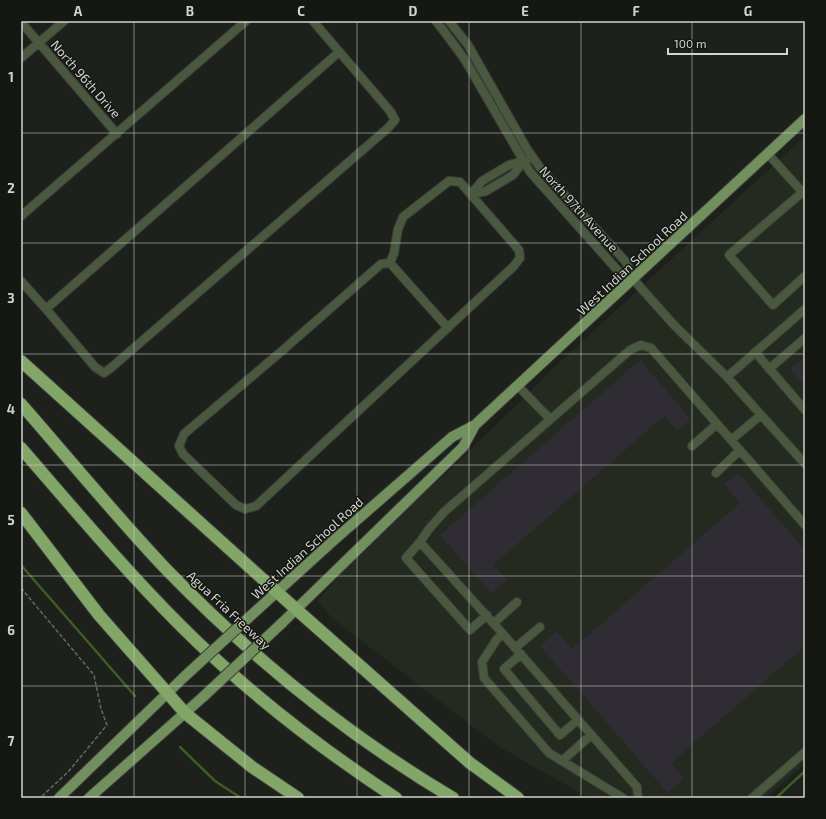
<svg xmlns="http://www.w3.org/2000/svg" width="826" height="819" viewBox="0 0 826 819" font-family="'Exo 2',sans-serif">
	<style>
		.built { fill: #252a21 }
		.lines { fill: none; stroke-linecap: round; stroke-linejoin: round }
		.stream { stroke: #3d5e22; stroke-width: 2.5 }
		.building { fill: #2f2c33 }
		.minor-casing { stroke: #3a3d38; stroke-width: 10 }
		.major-casing { stroke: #3a3d38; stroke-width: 12 }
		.highway-casing { stroke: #3a3d38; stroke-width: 14 }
		.path { stroke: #656863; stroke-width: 1.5; stroke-dasharray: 4 2; stroke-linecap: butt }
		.minor { stroke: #49583f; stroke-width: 8 }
		.major { stroke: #72905d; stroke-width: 10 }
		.highway { stroke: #82a668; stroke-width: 12 }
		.major-bridge-casing { stroke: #3a3d38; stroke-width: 12; stroke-linecap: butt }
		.major-bridge { stroke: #72905d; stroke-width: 10 }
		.grid { fill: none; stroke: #d2d4d0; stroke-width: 1; stroke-opacity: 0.55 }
		.labels { text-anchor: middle; stroke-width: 3; stroke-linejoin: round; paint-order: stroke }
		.street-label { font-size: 13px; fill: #d2d4d0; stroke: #141712 }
		.neatline { fill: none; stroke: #d2d4d0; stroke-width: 1.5 }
		.grid-label { font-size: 13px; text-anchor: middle; font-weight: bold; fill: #d2d4d0 }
	</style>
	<rect width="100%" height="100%" fill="#1d201b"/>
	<path class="built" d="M805,136V764L766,798H589L498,746L333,619L317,601L351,562L401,513L455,465L560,362Z"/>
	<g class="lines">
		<path class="stream" d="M21,565L135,696
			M180,747L215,781L241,798
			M776,798L805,771"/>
	</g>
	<path class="building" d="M805,357V386L790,370Z
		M640,360L691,419L677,431L664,416L493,565L507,580L492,594L440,535Z
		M738,473L805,550V646L671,763L684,779L668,793L540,646L557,631L572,649L740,503L724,484Z"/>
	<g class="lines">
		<g class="minor-casing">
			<path id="minor" d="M436,21L455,46L465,60L530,172L620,273L633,279
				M449,21L468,45L527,149L541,169L626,262L633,279L674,325L727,377L805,464
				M21,22L117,134
				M21,58L64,21
				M768,154L805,195
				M449,181L460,182L519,250L520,258L513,267L256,506L245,509L236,505L183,454L179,446L184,434L283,350L381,264L390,263L394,253L398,229L403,217Z
				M805,190L729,255L773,305L805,276
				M471,194L482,181L509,165L527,160
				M471,194L486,191L513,175L523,162
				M21,216L246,21
				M390,263L448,328
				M21,281L46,309L95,367L104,373L112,367L388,128L395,120L390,111L313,21
				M46,309L339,52
				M755,352L805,410
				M769,369L805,338
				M727,377L805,309
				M518,386L550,419
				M731,440L761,415
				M692,446L717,424
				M716,473L740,450
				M420,542L429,529L444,512L630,350L641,345L651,348L805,525
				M487,615L470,630L406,558L420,542L503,634
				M494,623L517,602
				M515,648L540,627
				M521,654L504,669L560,735L578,720
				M562,761L591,735
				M623,798L549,753L484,678L482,662L497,639L503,634L637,787L638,798
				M752,798L805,752"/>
		</g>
		<g class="major-casing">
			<path id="major" d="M257,610L334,540L452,437L475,425L805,119
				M282,623L463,447L475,425
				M59,798L184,677
				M89,798L204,696"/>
		</g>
		<g class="highway-casing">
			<path id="highway" d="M21,361L297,610L470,763L518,798
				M21,404C69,459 115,515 165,568C250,656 347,735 453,798
				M21,448C73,508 125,570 181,626C246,691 320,748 396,798
				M21,513L99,615L185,713L252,767L298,798"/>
		</g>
		<path class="path" d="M21,588L94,675L101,709L107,725L68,772L40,798"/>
		<use href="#minor" class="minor"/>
		<use href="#major" class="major"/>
		<use href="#highway" class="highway"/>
		<g class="major-bridge-casing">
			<path id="major-bridge" d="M184,677L257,610
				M204,696L282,623"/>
		</g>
		<use href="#major-bridge" class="major-bridge"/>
	</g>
	<path class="grid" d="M134,21V798M245,21V798M357,21V798M469,21V798M581,21V798M692,21V798M21,133H805M21,243H805M21,354H805M21,465H805M21,576H805M21,686H805"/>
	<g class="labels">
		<g class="street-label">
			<text transform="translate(86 79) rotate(49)" y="5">North 96th Drive</text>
			<text transform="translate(579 209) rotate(48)" y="5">North 97th Avenue</text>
			<text transform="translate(632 263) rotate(-43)" y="5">West Indian School Road</text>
			<text transform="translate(307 548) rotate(-42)" y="5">West Indian School Road</text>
			<text transform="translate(229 610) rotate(43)" y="5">Agua Fria Freeway</text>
		</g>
	</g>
	<rect width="826" height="819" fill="none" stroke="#141712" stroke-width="44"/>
	<path d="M668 48v6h119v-6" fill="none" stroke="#d2d4d0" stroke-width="2"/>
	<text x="674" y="48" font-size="12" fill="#d2d4d0" stroke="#141712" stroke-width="3" paint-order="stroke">100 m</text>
	<rect x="22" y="22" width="782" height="775" class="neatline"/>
	<g class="grid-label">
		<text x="78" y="16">A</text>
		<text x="190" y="16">B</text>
		<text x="301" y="16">C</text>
		<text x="413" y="16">D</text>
		<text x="525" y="16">E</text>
		<text x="636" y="16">F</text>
		<text x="748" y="16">G</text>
		<text x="11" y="82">1</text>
		<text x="11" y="193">2</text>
		<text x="11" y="303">3</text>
		<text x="11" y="414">4</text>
		<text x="11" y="525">5</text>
		<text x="11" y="635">6</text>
		<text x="11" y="746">7</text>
	</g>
</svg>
